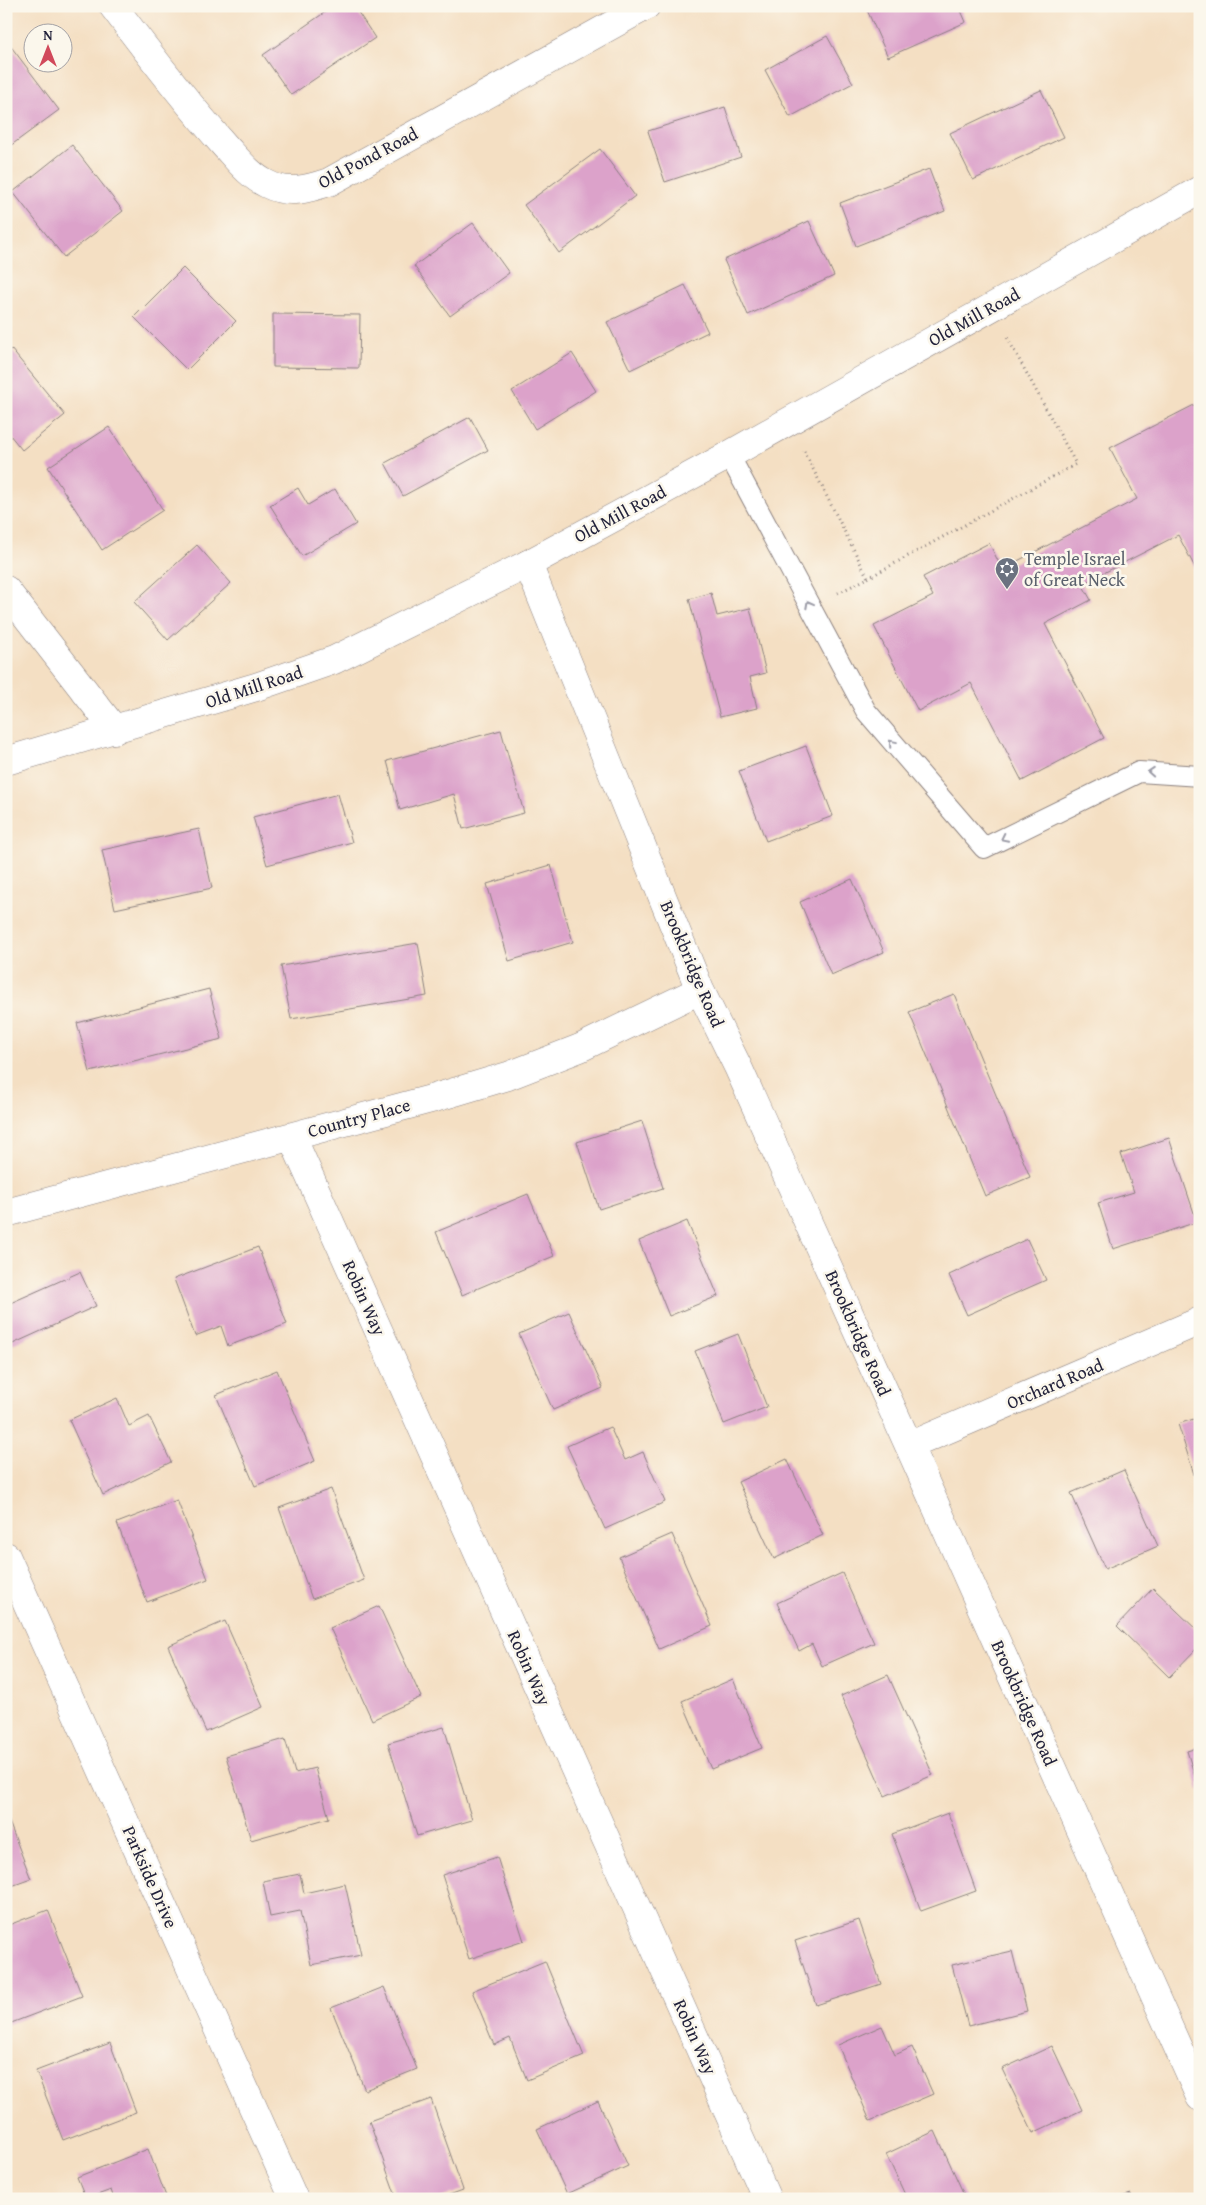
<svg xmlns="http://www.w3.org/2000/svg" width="1206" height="2205" viewBox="0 0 1206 2205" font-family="'Gentium Book Plus',serif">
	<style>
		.building { fill: #dca2ca }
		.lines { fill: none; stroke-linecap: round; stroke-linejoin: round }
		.service-casing { stroke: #8b807f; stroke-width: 22 }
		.minor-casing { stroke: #8b807f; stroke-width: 29 }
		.tertiary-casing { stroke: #8b807f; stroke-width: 29 }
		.path { stroke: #8b807f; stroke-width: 3; stroke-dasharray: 1 4; stroke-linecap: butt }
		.service { stroke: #fff; stroke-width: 20 }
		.minor { stroke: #fff; stroke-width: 28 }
		.tertiary { stroke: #fff; stroke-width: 28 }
		.oneway { stroke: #9c9ca7 }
		.labels { text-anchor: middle; stroke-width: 5; stroke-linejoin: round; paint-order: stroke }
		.street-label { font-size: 18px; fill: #22223b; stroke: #fbf7ec }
		.worship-label { font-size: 18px; fill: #5b616d; stroke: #fbf7ec; text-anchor: start }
	</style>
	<rect width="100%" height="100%" fill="#fbf7ec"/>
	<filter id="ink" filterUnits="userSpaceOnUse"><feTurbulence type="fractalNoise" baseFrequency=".02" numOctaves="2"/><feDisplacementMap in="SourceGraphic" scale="10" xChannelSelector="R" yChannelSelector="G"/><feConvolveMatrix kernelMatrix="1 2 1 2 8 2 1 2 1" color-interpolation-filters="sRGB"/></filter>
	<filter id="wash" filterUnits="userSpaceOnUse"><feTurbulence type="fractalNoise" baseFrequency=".0096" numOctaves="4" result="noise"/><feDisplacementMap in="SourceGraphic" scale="20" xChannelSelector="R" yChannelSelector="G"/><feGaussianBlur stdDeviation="1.12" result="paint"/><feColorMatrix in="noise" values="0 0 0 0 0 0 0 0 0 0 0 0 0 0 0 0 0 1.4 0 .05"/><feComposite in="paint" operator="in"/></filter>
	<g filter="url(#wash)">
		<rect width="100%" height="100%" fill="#f4dfc3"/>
		<g id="blocks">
			<path class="building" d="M334,6H354L375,38L291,95L263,55Z
				M875,6H959L966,22L888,57L867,10Z
				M827,36L853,83L790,117L765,70Z
				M6,40L59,110L6,149Z
				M1041,90L1064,137L973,180L950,133Z
				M725,107L741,157L665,182L648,131Z
				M72,145L123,211L64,257L13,192Z
				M600,149L635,196L559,253L524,205Z
				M929,169L945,211L856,246L840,203Z
				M809,221L834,276L748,315L724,260Z
				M473,223L509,273L450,316L414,266Z
				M183,268L236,321L187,370L134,317Z
				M685,285L708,332L630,370L607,322Z
				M273,314L360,315L359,368L273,367Z
				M11,349L65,415L22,450L6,430V353Z
				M572,353L596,391L535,429L512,391Z
				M1200,402V577L1178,535L1082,584L1091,600L1045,624L1104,738L1022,781L971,683L918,711L874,626L933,596L923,577L989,543L1002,569L1137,499L1110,448Z
				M470,417L488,450L403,496L385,463Z
				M109,427L163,510L102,550L48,467Z
				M298,488L308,505L335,489L356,524L302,556L270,505Z
				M197,545L231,583L168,640L134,602Z
				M711,593L717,616L750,608L766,673L750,677L757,708L720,717L689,599Z
				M501,730L524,813L463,829L454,794L400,810L387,761Z
				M806,746L833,816L766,841L739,771Z
				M338,794L352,842L267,865L253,817Z
				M199,829L212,888L115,909L102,850Z
				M551,865L573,942L509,961L487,884Z
				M852,879L884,952L831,975L800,902Z
				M418,943L427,996L291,1019L281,966Z
				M209,989L222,1039L90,1072L77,1023Z
				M954,994L1030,1177L985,1196L909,1012Z
				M642,1121L663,1188L599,1209L577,1142Z
				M1169,1138L1197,1222L1113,1249L1098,1203L1134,1192L1121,1154Z
				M528,1194L554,1256L462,1295L436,1232Z
				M687,1221L718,1296L669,1316L639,1241Z
				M1027,1239L1046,1280L967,1315L949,1275Z
				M258,1247L287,1324L228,1346L221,1326L195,1336L174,1279Z
				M80,1272L96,1306L6,1347V1305Z
				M569,1312L603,1388L553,1410L519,1334Z
				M738,1334L767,1407L724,1424L695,1351Z
				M277,1370L315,1461L255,1486L216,1395Z
				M117,1398L129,1426L149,1416L171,1462L103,1495L69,1420Z
				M1200,1417V1490H1199L1178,1424Z
				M610,1427L625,1460L643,1452L665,1502L605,1529L567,1446Z
				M787,1459L823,1535L774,1559L738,1482Z
				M1124,1470L1158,1546L1105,1569L1071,1493Z
				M331,1489L364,1580L312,1599L279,1508Z
				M177,1500L208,1579L147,1602L117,1523Z
				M672,1534L712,1626L659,1649L619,1557Z
				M842,1573L874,1643L822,1666L812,1644L799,1651L777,1603Z
				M1153,1588L1200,1633V1645L1169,1677L1117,1626Z
				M379,1606L421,1697L372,1720L330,1628Z
				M225,1621L263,1707L206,1732L168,1646Z
				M888,1675L933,1775L885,1796L841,1696Z
				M733,1679L762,1748L711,1769L682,1701Z
				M444,1727L472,1820L417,1836L388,1743Z
				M285,1739L295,1773L315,1768L329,1818L251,1840L226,1756Z
				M1200,1747V1790H1199L1187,1751Z
				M948,1813L976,1891L921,1911L892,1834Z
				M6,1814L31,1879L6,1888Z
				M497,1857L524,1941L469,1959L442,1875Z
				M300,1874L304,1893L345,1884L361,1955L311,1965L300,1911L270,1917L263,1881Z
				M48,1910L82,1996L6,2025V1926Z
				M859,1920L881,1984L816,2005L795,1941Z
				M1012,1951L1027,2011L968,2026L952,1965Z
				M545,1961L584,2056L527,2080L510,2038L494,2045L472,1991Z
				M384,1987L417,2069L365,2090L331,2008Z
				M882,2026L895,2055L912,2047L933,2094L870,2121L838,2045Z
				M110,2043L136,2112L63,2140L36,2071Z
				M1052,2046L1082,2110L1033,2133L1002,2069Z
				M431,2099L463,2190L438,2199H397L369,2121Z
				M598,2101L628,2166L567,2194L537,2129Z
				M935,2131L966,2199H907L886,2154Z
				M148,2149L167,2199H114L111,2190L86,2199L77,2177Z
				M1131,2194L1132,2199H1118V2198Z"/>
		</g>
	</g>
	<g filter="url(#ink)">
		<use href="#blocks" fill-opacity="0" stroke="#8b807f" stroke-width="1"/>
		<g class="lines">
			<g class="service-casing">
				<path id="service" d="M729,455L866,711L984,848L1139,772L1200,776"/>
			</g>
			<g class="minor-casing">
				<path id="minor" d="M113,6C149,54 185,101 225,146C237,159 250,176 267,184C288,195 308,189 329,182L646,6
					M528,564L700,990L738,1067L909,1446L1200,2097
					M6,590L115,730
					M292,1137L767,2199
					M6,1213L431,1099L508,1076L580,1048L700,990
					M909,1446L1200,1321
					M6,1556L294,2199"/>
			</g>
			<g class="tertiary-casing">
				<path id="tertiary" d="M6,761L256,687L334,660L528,564L729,455L1200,190"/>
			</g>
			<path class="path" d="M804,451L868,578L838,593
				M868,578L1076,464L1007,337"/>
			<use href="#service" class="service"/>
			<use href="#minor" class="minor"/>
			<use href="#tertiary" class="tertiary"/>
		</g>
		<defs><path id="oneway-chevron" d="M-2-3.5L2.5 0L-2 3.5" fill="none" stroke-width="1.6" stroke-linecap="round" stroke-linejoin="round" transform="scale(1.25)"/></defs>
		<g class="oneway">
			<use href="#oneway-chevron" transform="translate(809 604) rotate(-118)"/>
			<use href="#oneway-chevron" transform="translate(892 743) rotate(-130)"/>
			<use href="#oneway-chevron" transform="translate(1151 772) rotate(-176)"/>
			<use href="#oneway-chevron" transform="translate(1004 838) rotate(154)"/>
		</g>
	</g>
	<defs>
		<g id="synagogue-pin" transform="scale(1.25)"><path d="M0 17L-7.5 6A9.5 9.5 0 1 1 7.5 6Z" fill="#6b7280" stroke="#fbf7ec"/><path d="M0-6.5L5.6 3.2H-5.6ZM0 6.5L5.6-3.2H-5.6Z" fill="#fff"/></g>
	</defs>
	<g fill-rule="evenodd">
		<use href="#synagogue-pin" x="1007" y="569"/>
	</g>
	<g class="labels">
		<g class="street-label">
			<text transform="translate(368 158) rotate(-28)" y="6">Old Pond Road</text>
			<text transform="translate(974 317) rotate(-29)" y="6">Old Mill Road</text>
			<text transform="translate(620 514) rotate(-28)" y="6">Old Mill Road</text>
			<text transform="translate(254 687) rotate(-18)" y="6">Old Mill Road</text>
			<text transform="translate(692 964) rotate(67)" y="6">Brookbridge Road</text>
			<text transform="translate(359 1118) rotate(-15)" y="6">Country Place</text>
			<text transform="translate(364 1298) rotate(66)" y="6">Robin Way</text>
			<text transform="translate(858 1333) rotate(66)" y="6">Brookbridge Road</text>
			<text transform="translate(1055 1384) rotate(-23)" y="6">Orchard Road</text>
			<text transform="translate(529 1668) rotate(66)" y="6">Robin Way</text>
			<text transform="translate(1024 1703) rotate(66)" y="6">Brookbridge Road</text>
			<text transform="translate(150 1877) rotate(66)" y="6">Parkside Drive</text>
			<text transform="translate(695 2037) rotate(66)" y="6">Robin Way</text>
		</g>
		<g class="worship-label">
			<text x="1024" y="565">Temple Israel<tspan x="1024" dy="21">of Great Neck</tspan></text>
		</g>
	</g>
	<rect width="1206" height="2205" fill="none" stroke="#fbf7ec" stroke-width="25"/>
	<g transform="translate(48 48)"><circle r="24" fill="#fbf7ec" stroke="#a4a2a5"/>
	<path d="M0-4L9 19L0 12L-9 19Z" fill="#d1495b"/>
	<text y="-8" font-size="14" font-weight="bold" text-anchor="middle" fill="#22223b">N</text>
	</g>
</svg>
